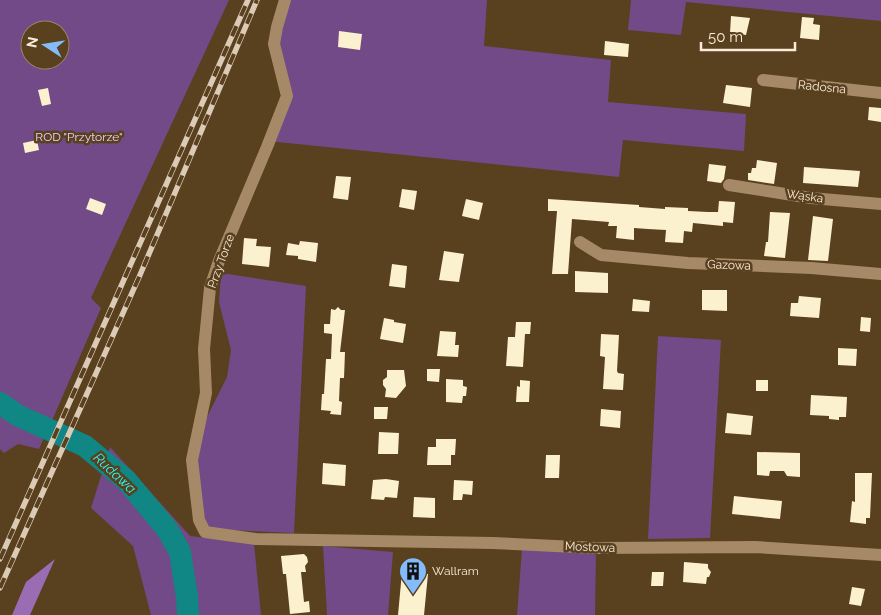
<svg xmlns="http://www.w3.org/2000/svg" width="881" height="615" viewBox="0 0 881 615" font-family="Raleway,sans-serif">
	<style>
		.green { fill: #714a87; fill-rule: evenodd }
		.forest { fill: #9a6cb4 }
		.water { fill: #108784 }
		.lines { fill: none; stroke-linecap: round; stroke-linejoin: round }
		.river { stroke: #108784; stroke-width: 22 }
		.building { fill: #fcf1ce }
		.minor { stroke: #a68966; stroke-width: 12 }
		.rail-casing { stroke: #dbcab5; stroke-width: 5.5 }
		.rail { stroke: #59401e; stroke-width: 4; stroke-dasharray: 11; stroke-linecap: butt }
		.labels { text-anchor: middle; stroke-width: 5; stroke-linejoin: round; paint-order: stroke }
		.street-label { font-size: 12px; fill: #faebd8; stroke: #59401e }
		.park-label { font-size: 12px; fill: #ebd3fa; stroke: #59401e }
		.poi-label { font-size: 12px; fill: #faebd8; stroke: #59401e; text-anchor: start }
		.water-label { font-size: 14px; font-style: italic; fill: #29f8f4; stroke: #59401e }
	</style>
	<rect width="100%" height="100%" fill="#59401e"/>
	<path class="green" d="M0,0H229L91,298L101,308L50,425L28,413L0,394ZM30,30H60V60H30Z
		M290,0H487L484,46L611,60L608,102L746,114L744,151L623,140L619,177L268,141L282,93L276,43Z
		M631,0H881V21L686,2L681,35L628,30Z
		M221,273L306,286L294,533L207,529L193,486L195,448L208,415L227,377L231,350L219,302Z
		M658,336L721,340L710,538L648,539Z
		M0,412L12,421L34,431L43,440L39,449L18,444L4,453L0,449Z
		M110,447L190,536L254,543L261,615H151L133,546L91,508Z
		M323,546L393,552L388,615H327Z
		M522,549L596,551L595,615H517Z"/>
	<path class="forest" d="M55,559L30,615H12L26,582Z"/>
	<path class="water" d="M0,394L28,413L50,425L43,440C31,427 14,424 0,412Z"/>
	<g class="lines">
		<path class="river" d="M0,403L17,415L85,446L126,480L167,529L180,552L187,597L188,615"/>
	</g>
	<path class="building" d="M731,16L750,18L746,35L730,33Z
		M802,17L814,18L813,24L820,25L819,40L800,38Z
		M339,31L362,34L360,50L338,47Z
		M605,41L629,44L628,57L604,55Z
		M726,85L752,88L750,107L723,103Z
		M48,88L51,104L42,106L38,90Z
		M869,107L881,108V122L868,120Z
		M37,140L39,150L25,153L23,143Z
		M757,160L777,163L774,184L748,180V173H751L752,168H756Z
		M709,164L726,166L724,179L721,183L707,181Z
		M804,167L860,171L858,187L803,183Z
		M336,176L351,177L348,200L333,198Z
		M402,189L417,191L414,210L399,207Z
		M90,198L106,204L102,215L86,209Z
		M466,199L483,203L479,220L462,216Z
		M548,199L639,205V207L665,209V207L688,208V211L708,212H718L719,201L735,202L733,223L723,222V226L693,223L692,232L684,231L683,243L665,242L666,230L648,229L634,228V240L616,238L617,226H608L609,222L572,219L568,274H552L557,211H548Z
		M770,212L790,213L785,258L764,256L766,242H768Z
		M813,216L833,219L828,261L808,260Z
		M244,238L257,239L256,246L271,247L269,267L242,264Z
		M300,241L318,243L316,262L298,259V256L286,255L288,243L299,245Z
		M444,251L464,254L459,282L439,280Z
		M392,264L407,266L405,288L389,286Z
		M575,271L608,273V293L575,292Z
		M702,290H727V311L702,310Z
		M799,296L821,298L819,318L790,316L791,303H798Z
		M633,299L650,301L649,312L632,311Z
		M338,307L341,310H345L340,352H345L344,378H340L339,401L342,402L341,415L330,414L331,411L321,410L322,394H324L326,359H331L332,334L324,333V324H330L331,309L335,310Z
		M861,317L871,318L870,332L860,331Z
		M384,318L394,320V322L406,324L403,343L380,339Z
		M516,322H531L530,334H525L523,367L506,366L508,337H515Z
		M440,331L456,332L455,345H459L458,357L437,356Z
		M601,334L619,335L617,371L618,373L624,374L623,390L603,389L605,357L600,356Z
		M838,348L857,349L856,366L838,365Z
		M427,369H440L439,382L427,381Z
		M387,370H404L406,386L396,398L385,397L386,389L383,385V380L387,377Z
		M446,379L463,380V386L467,387L466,396H463L462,403L446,402Z
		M520,380L530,381L529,402H516L517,386L520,387Z
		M756,380H768V391H756Z
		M811,395L847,397L846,417H839V420L829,419V416L810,415Z
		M374,407H388L387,419H374Z
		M601,409L621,411L620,428L600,426Z
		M727,413L753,416L751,435L725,433Z
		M379,432L399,433L398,454H378Z
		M436,439H456L455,455H451V465H427L428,447H436Z
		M757,452L800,453V477L787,476L784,471H770L769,476L757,475Z
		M546,455H560L559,478H545Z
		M323,463L346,465L345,486L322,484Z
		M855,473H872L870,518H866V524L850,522L852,501L855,502Z
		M386,479L399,481L397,498L385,497L384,500L371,499L373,480Z
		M454,480L473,481L472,495L463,494L462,500H453Z
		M734,496L782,501L780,519L732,514Z
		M414,497L435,498V518L413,517Z
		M304,554L307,557L308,562L305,566L306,572H301L304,602L309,601L310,612L290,614L286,574H283L281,556Z
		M684,562L708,564V568L711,572L709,577H707L706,584L683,582Z
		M402,572L428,574L424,615H398Z
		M652,572H664L663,586H651Z
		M852,587L865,589L861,606L849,604Z"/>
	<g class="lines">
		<path class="minor" d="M285,0L277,27L274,44L287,96L267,147L219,261L210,288L204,349L206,393L192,460L199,520L205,532L256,539L493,543L597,548L755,547L881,555
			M763,80L881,93
			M729,185L811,198L881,204
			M580,242L601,255L688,263L811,268L881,274"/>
		<g class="rail-casing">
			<path id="rail" d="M0,559L248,0
				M0,588L140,275L257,0"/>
		</g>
		<use href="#rail" class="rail"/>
	</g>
	<defs>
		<g id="building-pin" transform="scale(1.4375)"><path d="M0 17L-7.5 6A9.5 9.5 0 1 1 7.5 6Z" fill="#84bcfb" stroke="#59401e"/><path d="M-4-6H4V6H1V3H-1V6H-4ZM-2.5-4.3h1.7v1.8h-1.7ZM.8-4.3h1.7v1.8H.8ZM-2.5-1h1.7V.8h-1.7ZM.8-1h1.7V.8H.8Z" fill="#111"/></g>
	</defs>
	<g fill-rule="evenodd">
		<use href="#building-pin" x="413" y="571"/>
	</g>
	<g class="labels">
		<g class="street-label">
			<text transform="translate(822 87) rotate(6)" y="4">Radosna</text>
			<text transform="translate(805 196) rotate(8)" y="4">Wąska</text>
			<text transform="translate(221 261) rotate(-70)" y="4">Przy Torze</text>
			<text transform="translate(729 265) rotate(2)" y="4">Gazowa</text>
			<text transform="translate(590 547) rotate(2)" y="4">Mostowa</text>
		</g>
		<g class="park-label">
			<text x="79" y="141">ROD "Przytorze"</text>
		</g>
		<g class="poi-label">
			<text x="432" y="575">Wallram</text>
		</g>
		<g class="water-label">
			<text transform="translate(115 473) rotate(43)" y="5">Rudawa</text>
		</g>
	</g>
	<g transform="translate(45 45) rotate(282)"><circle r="24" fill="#59401e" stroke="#998468"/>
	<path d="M0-4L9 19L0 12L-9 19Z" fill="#84bcfb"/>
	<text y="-8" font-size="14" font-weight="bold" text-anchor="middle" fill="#faebd8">N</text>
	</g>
	<path d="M701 42v8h94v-8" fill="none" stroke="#faebd8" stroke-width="2.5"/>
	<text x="708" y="42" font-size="15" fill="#faebd8" stroke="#59401e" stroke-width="4" paint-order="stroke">50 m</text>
</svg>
